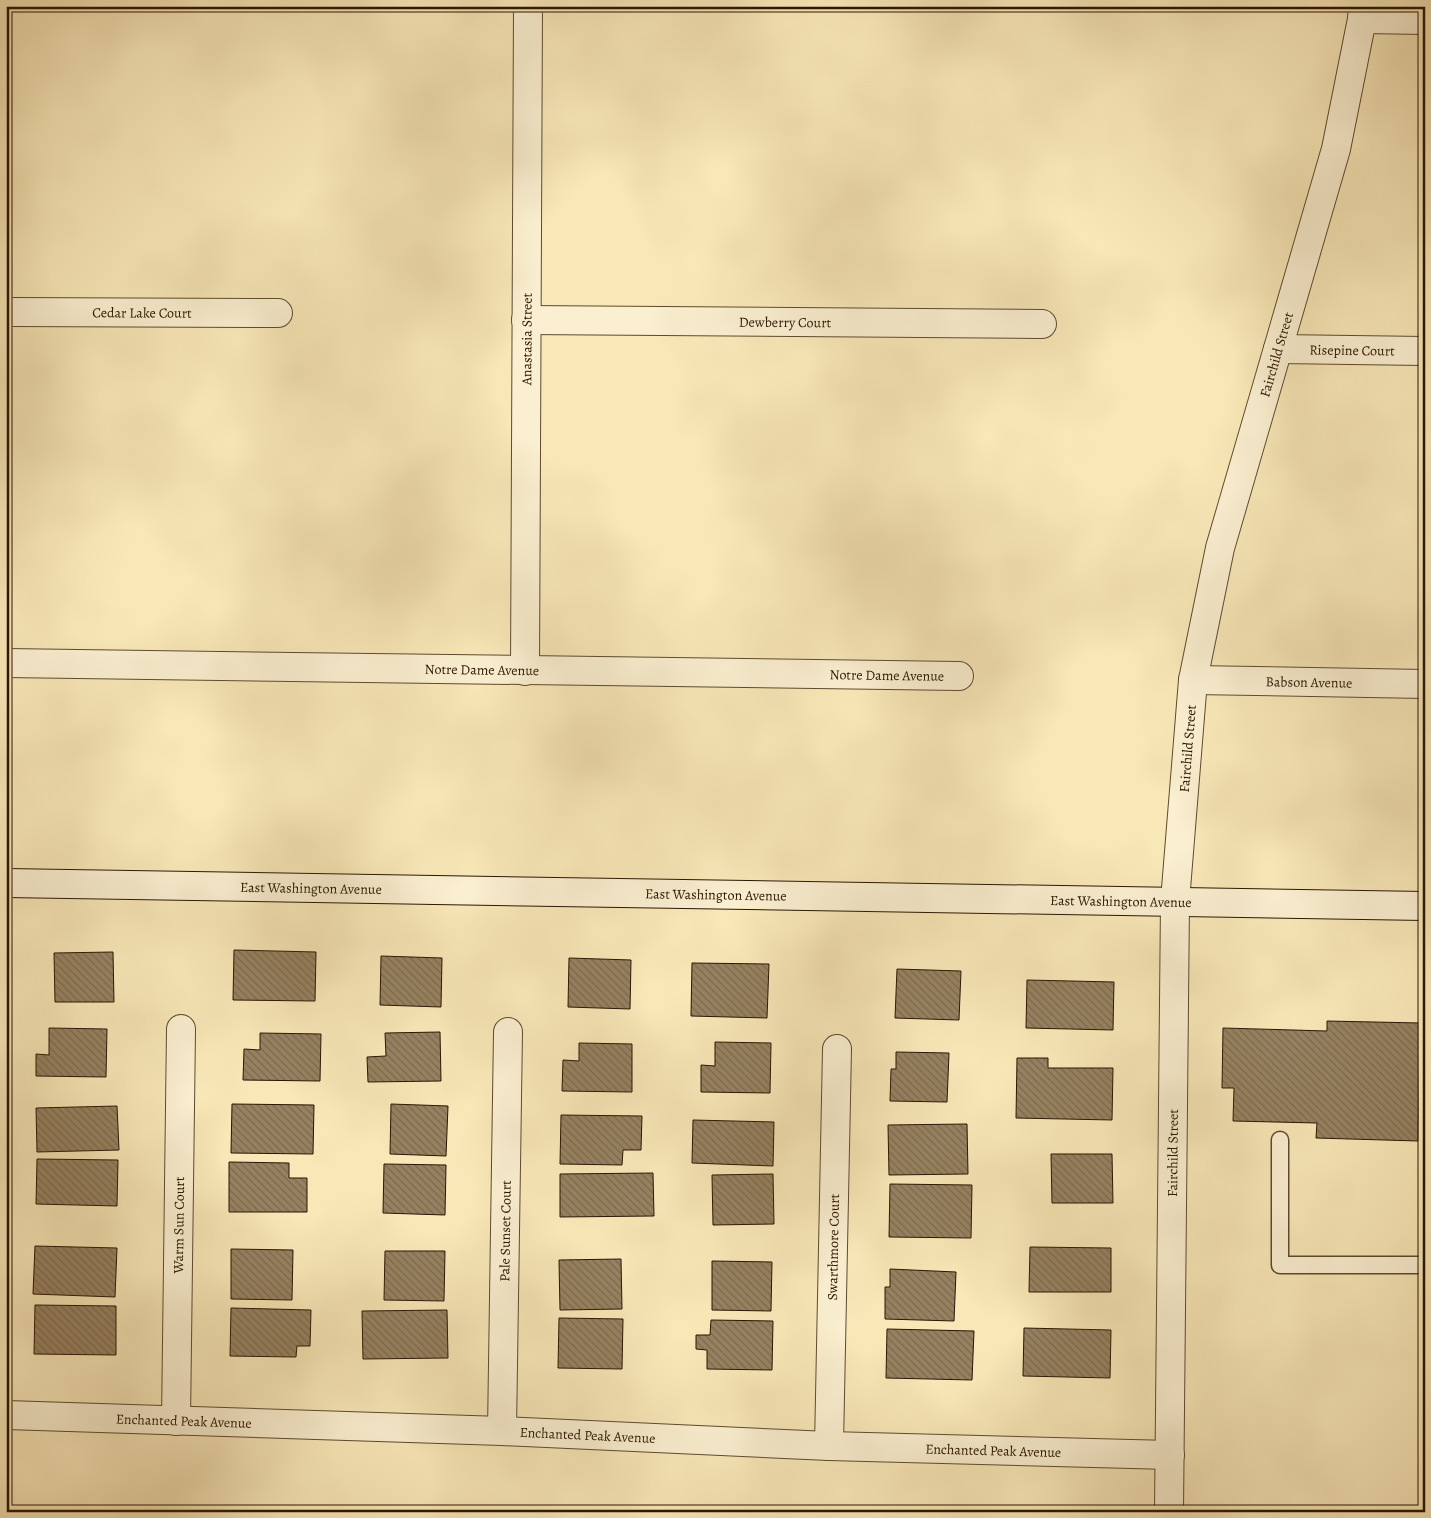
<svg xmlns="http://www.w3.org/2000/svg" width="1431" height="1518" viewBox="0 0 1431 1518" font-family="Alegreya,serif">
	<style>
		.building { fill: url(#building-back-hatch); stroke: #2b1503 }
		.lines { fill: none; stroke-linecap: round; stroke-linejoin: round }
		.lane-casing { stroke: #5e4a30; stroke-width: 19 }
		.street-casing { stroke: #5e4a30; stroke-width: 30 }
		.secondary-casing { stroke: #2b1503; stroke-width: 30 }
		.lane { stroke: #faefd0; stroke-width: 16 }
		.street { stroke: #faefd0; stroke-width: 28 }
		.secondary { stroke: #faefd0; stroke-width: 28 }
		.labels { text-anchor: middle; stroke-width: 4.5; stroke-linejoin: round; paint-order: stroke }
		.street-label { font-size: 14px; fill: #2b1503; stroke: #faefd0 }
	</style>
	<defs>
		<pattern id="building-back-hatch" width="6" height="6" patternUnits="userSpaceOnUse" patternTransform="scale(1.25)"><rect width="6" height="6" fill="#968261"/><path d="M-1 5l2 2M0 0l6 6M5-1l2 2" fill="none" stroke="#7b694e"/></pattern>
	</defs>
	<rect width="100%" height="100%" fill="#f8e7b7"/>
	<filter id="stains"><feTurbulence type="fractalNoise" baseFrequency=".004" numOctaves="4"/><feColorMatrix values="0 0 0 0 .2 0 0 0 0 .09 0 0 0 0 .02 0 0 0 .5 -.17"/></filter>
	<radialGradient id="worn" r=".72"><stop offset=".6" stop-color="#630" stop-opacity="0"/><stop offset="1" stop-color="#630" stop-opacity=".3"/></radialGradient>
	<path class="building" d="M234,950L316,952L315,1001L233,1000Z
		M113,952L114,1002H55L54,953Z
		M381,956L442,958L441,1007L380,1005Z
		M569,958L631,960L630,1009L568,1007Z
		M692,963L769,964L767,1018L691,1016Z
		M897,969L961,971L959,1020L895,1018Z
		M1027,980L1114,982L1113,1030L1026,1028Z
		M1327,1021L1420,1023L1418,1141L1316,1138L1317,1123L1233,1121L1234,1088H1222L1223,1028L1327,1031Z
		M49,1028L107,1029L106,1077L36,1076V1054L49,1055Z
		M440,1032L441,1081L368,1082L367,1057L386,1056L385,1033Z
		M260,1033L321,1034L320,1081L243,1080L244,1049L260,1050Z
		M715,1042L771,1043L770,1093L701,1092V1065L715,1066Z
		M579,1043L632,1044V1092L562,1091L563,1060L579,1061Z
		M896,1052L949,1053L947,1102L890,1101L891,1069H896Z
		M1017,1058H1048V1068H1113L1112,1120L1016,1118Z
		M232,1104L314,1105L313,1154L231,1153Z
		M391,1104L448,1106L446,1156L390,1154Z
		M117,1106L119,1150L37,1152L36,1108Z
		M561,1115L642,1116L641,1150H623L622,1165L560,1164Z
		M693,1120L774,1122L773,1166L692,1163Z
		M967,1124L968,1174L889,1175L888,1125Z
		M1051,1154H1112L1113,1203H1052Z
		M37,1159L118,1160L117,1206L36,1204Z
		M229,1162L289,1163V1178H307V1212H229Z
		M384,1164L446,1165L445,1215L383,1213Z
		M653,1173L654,1216L560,1217V1174Z
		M773,1174L774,1224L713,1225L712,1175Z
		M890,1184L972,1185L971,1238L889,1237Z
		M35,1246L117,1248L115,1297L33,1294Z
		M1030,1247L1111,1248V1292H1029Z
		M231,1249L293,1250L292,1300L231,1299Z
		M385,1251H445L444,1301L384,1300Z
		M621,1259L622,1309L560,1310L559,1260Z
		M712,1261L772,1262L771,1311L712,1310Z
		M890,1269L956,1272L954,1321L885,1319V1287H890Z
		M35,1305L116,1306V1355L34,1354Z
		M231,1308L311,1310L310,1346H297L296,1357L230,1356Z
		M447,1310L448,1358L363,1359L362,1311Z
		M559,1318L623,1319L622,1369L558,1368Z
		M711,1320L773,1321L772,1370L707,1369V1350L696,1349V1335H710Z
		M1024,1328L1111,1330L1110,1378L1023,1376Z
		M887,1329L974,1331L972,1380L886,1378Z"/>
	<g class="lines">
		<g class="lane-casing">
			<path id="lane" d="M1280,1140V1265H1425"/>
		</g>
		<g class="street-casing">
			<g id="street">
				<path d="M1362,19L1425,20"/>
				<path id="s1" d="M6,312L278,313"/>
				<path id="s2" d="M526,320L1042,324"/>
				<path id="s3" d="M1278,349L1425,351"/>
				<path id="s4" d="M6,663L959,676"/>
				<path id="s5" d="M525,671L528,6"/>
				<path id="s6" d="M1193,680L1425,684"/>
				<path id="s7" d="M6,1415L502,1431L829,1446L1170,1455"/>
				<path id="s8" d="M176,1421L181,1029"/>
				<path id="s9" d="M502,1431L508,1032"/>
				<path id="s10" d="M829,1446L837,1049"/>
				<path id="s11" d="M1169,1512L1175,901L1193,680L1220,548L1336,149L1362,19L1363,6"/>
			</g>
		</g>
		<g class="secondary-casing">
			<g id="secondary">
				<path id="s12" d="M6,883L1425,906"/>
			</g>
		</g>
		<use href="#lane" class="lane"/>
		<use href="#street" class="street"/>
		<use href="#secondary" class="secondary"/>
	</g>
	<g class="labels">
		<g class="street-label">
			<text dy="5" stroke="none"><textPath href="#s1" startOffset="136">Cedar Lake Court</textPath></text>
			<text dy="5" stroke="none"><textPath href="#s2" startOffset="259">Dewberry Court</textPath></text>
			<text dy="5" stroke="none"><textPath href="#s5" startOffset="332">Anastasia Street</textPath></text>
			<text dy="5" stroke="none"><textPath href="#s3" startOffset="74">Risepine Court</textPath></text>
			<text dy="5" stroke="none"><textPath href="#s11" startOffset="1169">Fairchild Street</textPath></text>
			<text dy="5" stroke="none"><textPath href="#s4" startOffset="476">Notre Dame Avenue</textPath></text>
			<text dy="5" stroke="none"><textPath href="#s4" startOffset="881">Notre Dame Avenue</textPath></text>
			<text dy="5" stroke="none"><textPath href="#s6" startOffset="116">Babson Avenue</textPath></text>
			<text dy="5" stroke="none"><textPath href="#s11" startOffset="764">Fairchild Street</textPath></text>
			<text dy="5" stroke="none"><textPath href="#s12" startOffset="305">East Washington Avenue</textPath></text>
			<text dy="5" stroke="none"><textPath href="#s12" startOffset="710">East Washington Avenue</textPath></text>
			<text dy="5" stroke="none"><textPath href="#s12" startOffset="1115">East Washington Avenue</textPath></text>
			<text dy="5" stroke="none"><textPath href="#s11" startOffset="359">Fairchild Street</textPath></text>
			<text dy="5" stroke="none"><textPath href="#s8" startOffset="196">Warm Sun Court</textPath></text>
			<text dy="5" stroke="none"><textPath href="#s9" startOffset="200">Pale Sunset Court</textPath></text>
			<text dy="5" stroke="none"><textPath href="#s10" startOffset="199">Swarthmore Court</textPath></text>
			<text dy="5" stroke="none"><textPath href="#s7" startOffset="178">Enchanted Peak Avenue</textPath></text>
			<text dy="5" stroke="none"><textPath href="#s7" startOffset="582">Enchanted Peak Avenue</textPath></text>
			<text dy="5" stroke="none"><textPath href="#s7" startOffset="988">Enchanted Peak Avenue</textPath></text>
		</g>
	</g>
	<rect width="1431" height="1518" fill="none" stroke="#f8e7b7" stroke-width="25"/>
	<rect x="8" y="8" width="1416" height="1503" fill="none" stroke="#2b1503" stroke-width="2.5"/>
	<rect x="12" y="12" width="1406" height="1493" fill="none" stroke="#2b1503"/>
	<rect width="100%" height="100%" filter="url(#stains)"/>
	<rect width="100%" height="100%" fill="url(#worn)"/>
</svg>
